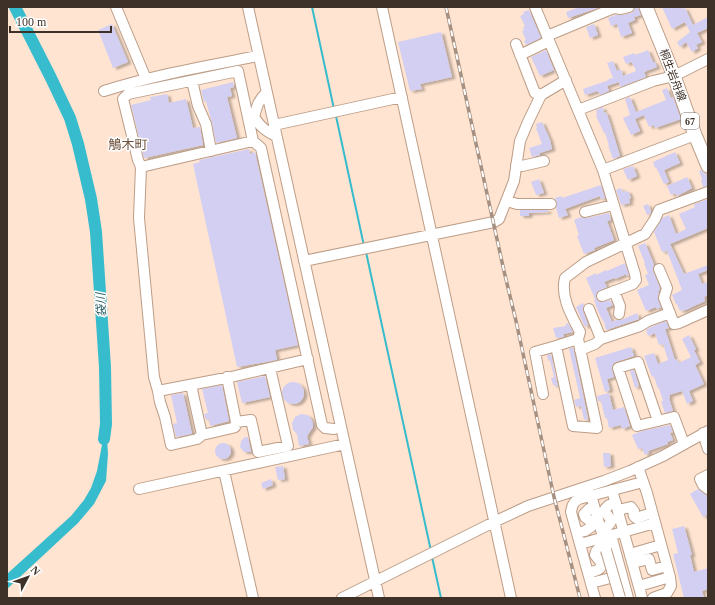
<svg xmlns="http://www.w3.org/2000/svg" width="715" height="605" viewBox="0 0 715 605" font-family="'Times New Roman','Noto Sans JP',serif">
	<style>
		.water { fill: #37bccd }
		.lines { fill: none; stroke-linecap: round; stroke-linejoin: round }
		.stream { stroke: #37bccd; stroke-width: 2 }
		.river { stroke: #37bccd; stroke-width: 12 }
		.building { fill: #d3cff3; filter: url(#shadow) }
		.minor-casing { stroke: #bc9d87; stroke-width: 12 }
		.major-casing { stroke: #bc9d87; stroke-width: 15 }
		.minor { stroke: #fff; stroke-width: 10 }
		.major { stroke: #fff; stroke-width: 13 }
		.rail-casing { stroke: #a59082; stroke-width: 3.5 }
		.rail { stroke: #fff; stroke-width: 2; stroke-dasharray: 6; stroke-linecap: butt }
		.minor-bridge-casing { stroke: #bc9d87; stroke-width: 12; stroke-linecap: butt }
		.minor-bridge { stroke: #fff; stroke-width: 10 }
		.labels { text-anchor: middle; stroke-width: 3; stroke-linejoin: round; paint-order: stroke }
		.shield { fill: #fff; stroke: #786f68; stroke-width: 1 }
		.shield-label { font-size: 10px; font-weight: bold; fill: #3e3128 }
		.street-label { font-size: 11px; fill: #3e3128; stroke: #fff }
		.water-label { font-size: 12px; font-style: italic; fill: #2c6168; stroke: #fff }
		.quarter-label { font-size: 13px; fill: #6b4f3b; stroke: #fff }
	</style>
	<defs>
		<filter id="shadow"><feDropShadow dx="3.5" dy="2" stdDeviation="1" flood-color="#0004"/></filter>
	</defs>
	<rect width="100%" height="100%" fill="#ffe4d1"/>
	<path class="water" d="M106,424L108,454L106,481L94,504L78,523L7,589V574L71,516L84,500L91,488L97,471Z"/>
	<g class="lines">
		<path class="stream" d="M312,7L334,109
			M336,116L364,246
			M366,252L431,551
			M432,557L441,598"/>
		<path class="river" d="M15,7L51,78L70,118L78,144L91,199L96,232L105,367L106,424L104,439"/>
	</g>
	<path class="building" d="M576,7H598V8L568,18L566,12L577,8Z
		M635,7H638L641,15L634,17L635,20L628,23L632,33L621,37L617,24L611,26L608,18L615,15H622L631,13L634,11Z
		M662,7H681L682,9L685,8L693,25L708,17V28L697,33L702,42L696,45L698,48L692,52L686,42L680,47L677,42L690,32L685,22L672,29Z
		M529,10L541,38L526,45L524,41L526,40L522,31L524,30L523,27L525,26L520,16L524,14L523,12Z
		M112,24L128,62L113,68L98,30Z
		M594,24L598,35L590,38L586,27Z
		M441,32L452,77L420,84L422,89L410,91L398,42Z
		M546,50L557,78L554,70L540,76L531,57Z
		M648,50L653,62H655L657,67L644,72L646,77L620,87L619,82L607,86L609,91L600,95L598,91L585,95L583,89L609,80L608,79L613,78L607,63L613,61L617,71L621,69L623,76L636,71L632,62L626,64L623,57L634,53L635,55Z
		M233,82L234,87L230,88L232,96L227,97L237,138L216,143L212,123L210,116L206,101L204,102L201,90Z
		M667,88L671,98L673,97L681,119L655,128L654,125L649,127L644,115L635,119L640,131L631,135L623,118L630,115L625,99L630,97L636,112L666,100L662,90Z
		M167,94L169,103L186,99L193,128L200,127L203,145L144,158L131,105L151,100L150,97Z
		M603,107L604,113L606,112L609,120L620,156L613,159L608,145H609L605,133H604L596,116L597,115L596,110Z
		M542,122L550,140L552,149L540,153V155L532,157L529,148L542,144L536,128H537L536,124Z
		M249,149L250,154L255,152L298,345L275,350L277,360L237,367L193,164L200,162L199,160Z
		M675,152L680,163L664,170L669,182L664,184L656,167L655,168L653,162Z
		M633,166L637,176L628,180L623,169Z
		M701,170L704,173L706,174L707,177H708V186L703,187L701,180L702,179L699,171Z
		M687,177L692,188L677,196L675,193L671,195L667,186Z
		M539,179L544,193L536,195L531,182Z
		M601,185L605,198L601,199L600,196L565,209L568,215L559,218L556,208L557,204L555,198L561,196L562,198Z
		M621,188L623,192L628,191L631,198L629,199L630,203L621,205L616,190Z
		M708,199V228L670,244L684,274L708,265V270L698,274L702,284L708,282V295L704,297L705,301L683,311V310L680,311L677,304H676L672,295L682,290L667,251L662,252L654,232L662,218L669,215L676,234L686,229L679,214L695,207L694,204Z
		M648,204L651,211V213L647,215L643,206Z
		M520,210H548V212L529,213V216H520Z
		M609,213L611,220L607,221L614,240L594,248L595,250L584,254L577,236L579,235L574,220L581,217L582,218H587Z
		M645,243L653,262L654,265L653,268V271L660,288L659,291L658,292L659,293L658,297V300L661,307L657,309L656,307L646,311L637,290L649,285L645,275L648,274L644,263H645L638,246Z
		M625,263L629,275L626,276V274L615,279L614,278L604,282L607,287L597,292L596,295V298L598,301L601,302L610,300L613,305L606,308L612,322L616,320H621L637,313L639,319L606,330L604,321H603L598,311L594,300L595,299L586,278L596,273V275L606,270L607,271Z
		M583,303L584,305L583,308V311L588,325L585,327L576,307Z
		M666,321L669,328L665,329L675,360L677,359L679,363L691,357L682,339L689,335L696,349L694,350L700,362L695,365L704,384L689,391L693,401L687,404L682,391L669,395L670,397L669,398L673,411L665,413L661,401H663L659,388L658,389L654,376L652,377L644,356L654,353L658,364L668,360L663,344L659,345L655,333L648,336L646,330L651,327Z
		M568,323L573,332L563,334L564,337L556,338L553,328L566,326L565,324Z
		M573,347L588,419L584,420L581,406L576,407L574,400L580,398L569,349Z
		M631,347L634,356L616,362L613,364L612,370L614,377L607,379L610,390L605,392L595,358Z
		M551,354L558,387H556V385H553L551,378L554,377L550,360L548,361L547,355Z
		M634,370L639,386L635,388L630,371Z
		M265,376L270,397L242,403L237,382Z
		M282 393a11 11 0 1 1 22 0a11 11 0 1 1-22 0Z
		M222,385L229,421L210,426L209,419L206,420L204,414L208,413L202,389Z
		M183,393L192,434L176,437L173,424L177,423L171,395Z
		M609,393L613,410L624,407L630,426L622,429L621,425L609,428L607,418H605L601,401H598L597,396Z
		M301,414L307,415L310,417L313,423V427L307,436L309,444L299,446L297,434L293,430L292,423L295,417Z
		M670,425L673,432L670,433L673,440L667,442L668,444L648,451L649,453L645,455L642,448L638,449L632,435L642,431Z
		M245,437H248L251,452H244L240,447L241,441Z
		M215 451a8 8 0 1 1 16 0a8 8 0 1 1-16 0Z
		M603,453H610L611,466L604,467Z
		M283,466L285,479L278,480L275,467Z
		M271,479L273,485L263,489L261,483Z
		M698,489L706,495L708,498V514L703,517L690,494Z
		M684,526L692,555H690L694,572L708,568V589L702,591L704,598H684L673,554L678,553L672,529Z"/>
	<g class="lines">
		<g class="minor-casing">
			<path id="minor" d="M116,7L146,79
				M248,7L379,598
				M382,7L511,598
				M535,7L603,170L635,274L636,280L633,284L602,296
				M547,36L614,8L621,9L629,7
				M516,44L535,93L541,95
				M520,55L549,41
				M192,81L198,106L206,124L211,151
				M104,91C154,75 207,66 258,56
				M578,110L653,81L674,76L708,59
				M254,117C261,127 265,131 276,136
				M254,117C257,106 258,101 266,93
				M274,125L402,97
				M253,141L261,148L322,425L325,428L334,429L341,427
				M516,165L522,166L544,161
				M141,167L253,141L238,71L128,94L123,99L138,160L141,167L139,218L154,377L158,391
				M603,170L695,135
				M507,201L517,204H551
				M585,212L613,205
				M304,261L494,222L499,219L514,181L520,141L528,122L541,95L566,80
				M659,269L667,288L664,298L674,324L679,323L708,310
				M614,291L620,306L619,314
				M589,309L601,339
				M578,339L556,346L573,426L597,428L578,339L580,332C572,316 560,297 565,278L586,262L645,234L655,219L659,210L708,192
				M580,350L595,344L601,339L640,326L648,321L670,313
				M227,377L236,422
				M191,385L202,435L232,428L235,427L236,422L251,420L258,452L288,446L270,368
				M543,394L535,352L556,346
				M658,421L638,362L618,368L637,426L674,417L684,444
				M703,433L708,449
				M202,435L197,439L171,445L165,417L160,402L158,391L231,377L308,359
				M638,467L647,493L670,577L671,586L667,593L653,598
				M224,471L253,598
				M708,475L700,479L703,485L708,489
				M139,489L345,444
				M612,490L642,598
				M591,495L605,544
				M618,510L631,507L634,511C633,514 633,516 636,518L652,513
				M601,529L608,526L611,522C611,517 605,515 605,509L609,505L616,503
				M577,533L585,531L591,527L592,524L590,521L585,517L584,514L589,509L594,506
				M611,535L628,598
				M580,544L655,523
				M630,554L661,545
				M633,563L649,559L652,570L667,566
				M588,573C594,571 601,571 602,564L595,555C596,548 600,548 605,547
				M591,583L622,575
				M639,586L670,577
				M342,598L494,522L528,506L604,481L630,471L663,456L708,431
				M595,598L571,512C572,506 573,502 579,499L643,482"/>
		</g>
		<g class="major-casing">
			<path id="major" d="M646,7L674,76L695,135L708,166"/>
		</g>
		<use href="#minor" class="minor"/>
		<use href="#major" class="major"/>
		<g class="rail-casing">
			<path id="rail" d="M446,7L504,271L516,321L554,497L580,598"/>
		</g>
		<use href="#rail" class="rail"/>
		<g class="minor-bridge-casing">
			<path id="minor-bridge" d="M606,550L620,598"/>
		</g>
		<use href="#minor-bridge" class="minor-bridge"/>
	</g>
	<g class="labels">
		<rect class="shield" x="681" y="113" width="18" height="16" rx="3"/>
		<g class="shield-label">
			<text x="690" y="125">67</text>
		</g>
		<g class="street-label">
			<text transform="translate(673 75) rotate(69)" y="4">桐生岩舟線</text>
		</g>
		<g class="water-label">
			<text transform="translate(101 305) rotate(-92)" y="4">袋川</text>
		</g>
		<g class="quarter-label">
			<text x="128" y="149">鵤木町</text>
		</g>
	</g>
	<rect width="715" height="605" fill="none" stroke="#3e3128" stroke-width="16"/>
	<g transform="translate(28 577) rotate(49)" stroke="#ffffff" stroke-width="3" paint-order="stroke">
	<path d="M0-3L7 15L0 10L-7 15Z" fill="#3e3128"/>
	<text y="-6" font-size="11" font-weight="bold" text-anchor="middle" fill="#3e3128">N</text>
	</g>
	<path d="M10 26v6h101v-6" fill="none" stroke="#3e3128" stroke-width="2"/>
	<text x="16" y="26" font-size="12" fill="#3e3128" stroke="#ffffff" stroke-width="3" paint-order="stroke">100 m</text>
</svg>
